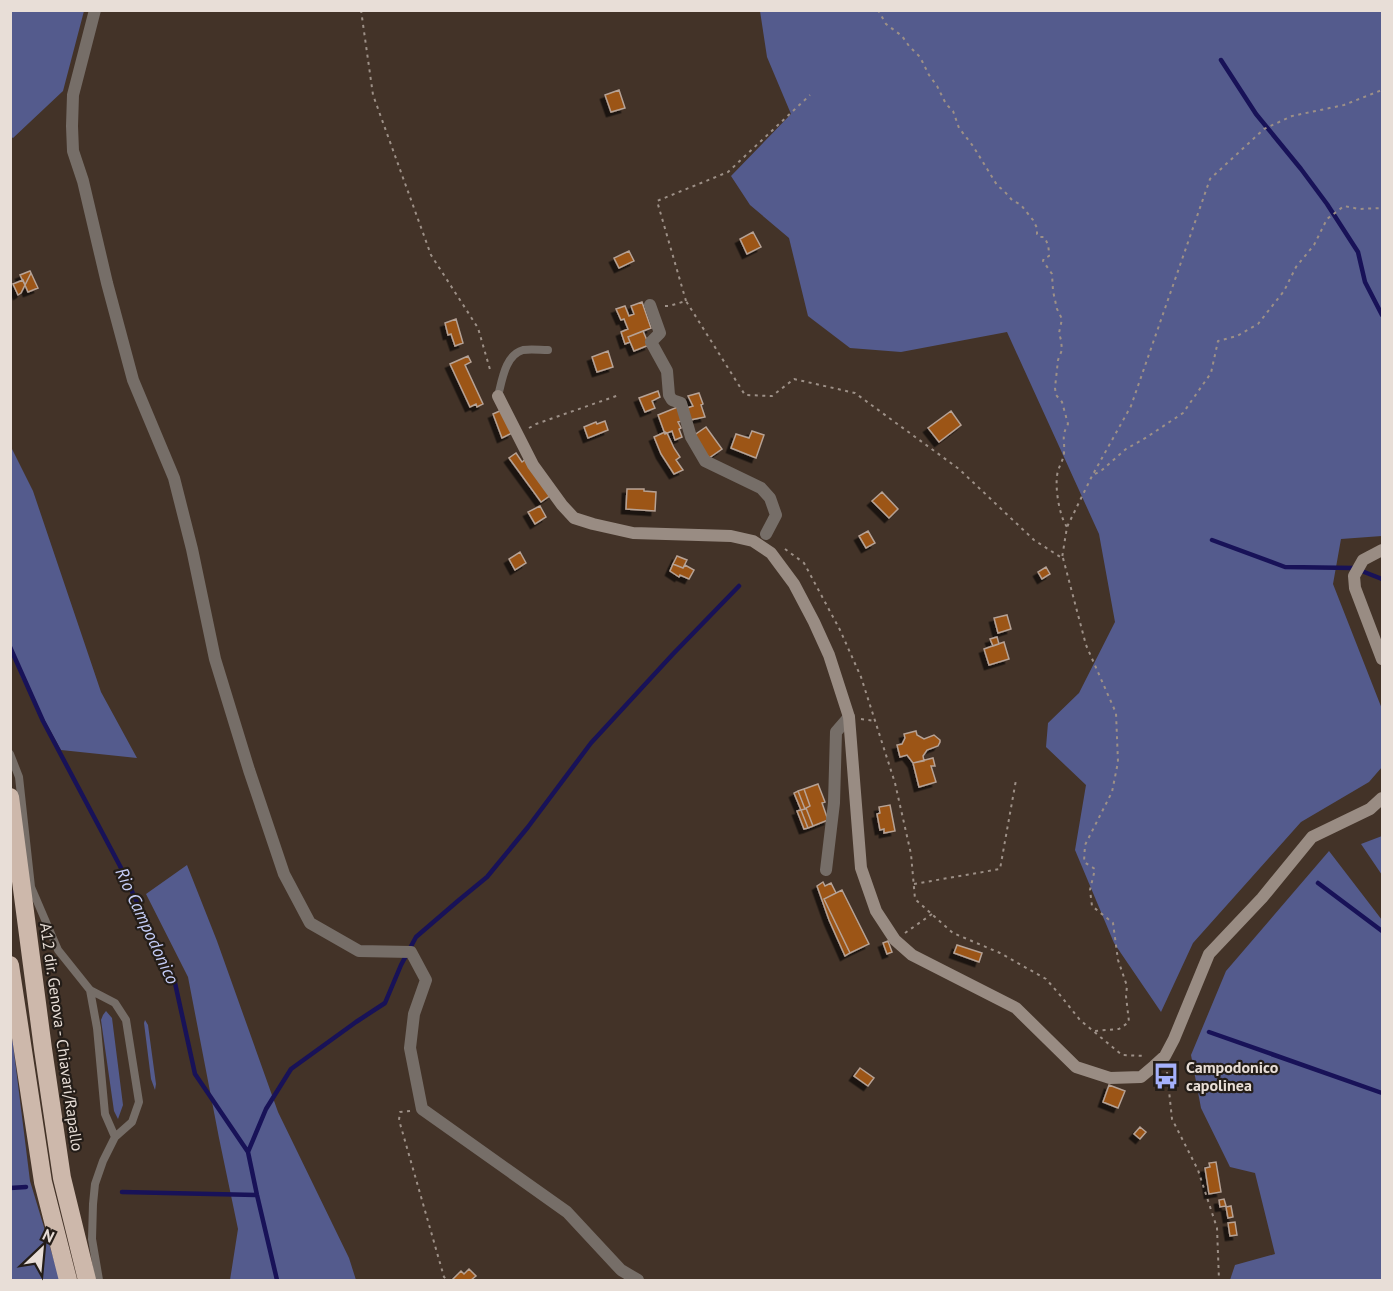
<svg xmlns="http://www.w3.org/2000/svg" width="1393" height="1291" viewBox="0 0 1393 1291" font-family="'PT Sans',sans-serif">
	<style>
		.green { fill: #545b8d }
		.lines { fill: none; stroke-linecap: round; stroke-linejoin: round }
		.stream { stroke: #181258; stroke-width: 4.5 }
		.building { fill: #9c5415; stroke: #b6a295; stroke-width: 1.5; filter: url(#shadow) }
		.path { stroke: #9d9087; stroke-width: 2; stroke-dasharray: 3 4.5; stroke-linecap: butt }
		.lane { stroke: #766e68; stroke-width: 8 }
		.street { stroke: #766e68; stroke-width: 12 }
		.secondary { stroke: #998c83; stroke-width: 12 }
		.highway { stroke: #cdb8ab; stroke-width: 18 }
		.labels { text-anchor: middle; stroke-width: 4.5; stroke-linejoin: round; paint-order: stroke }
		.street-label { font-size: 16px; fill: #e8ded7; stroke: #241d18 }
		.poi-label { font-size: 16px; font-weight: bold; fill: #e8ded7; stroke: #241d18; text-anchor: start }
		.water-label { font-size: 18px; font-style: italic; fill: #c5cdf7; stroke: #241d18 }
	</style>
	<defs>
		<filter id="shadow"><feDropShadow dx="-4.5" dy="4.5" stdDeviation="0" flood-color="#0009"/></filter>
	</defs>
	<rect width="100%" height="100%" fill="#433328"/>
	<path class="green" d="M10,11H84L63,91L13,138L10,136Z
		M760,11H1382V536L1341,539L1333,584L1382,709V767L1369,782L1301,822L1193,943L1161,1012L1114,943L1075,850L1086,785L1046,747L1048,723L1079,693L1115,622L1099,534L1007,332L901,352L850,348L808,316L789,238L750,205L731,176L791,114L767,57Z
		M10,445L33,491L101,692L137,758L61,750L21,677L11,644Z
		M1382,836V875L1361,844Z
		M1329,851L1382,920V1280H1230L1235,1265L1275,1254L1255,1173L1230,1167L1201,1108L1191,1055L1226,971Z
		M187,865L217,941L278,1112L349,1258L356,1280H230L238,1229L219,1138L188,977L146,894Z
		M106,1011L112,1018L123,1105L118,1119L114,1111L101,1020L103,1015Z
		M10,1020L30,1181L60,1280H11Z
		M145,1020L148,1025L156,1084L155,1090L151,1079L144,1023Z"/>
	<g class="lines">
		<path class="stream" d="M1221,60L1256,114L1301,169L1327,204L1358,252L1365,282L1382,315
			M1212,540L1285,567L1354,568L1382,579
			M10,647L43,721L120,866L175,983L195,1074L248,1152L257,1195L277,1280
			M1318,883L1382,931
			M1209,1032L1382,1093
			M248,1152L266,1109L291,1069L356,1022L385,1003L401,965L416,937L459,900L487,877L528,827L591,743L673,654L739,586
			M10,1188L26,1187
			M122,1192L257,1195"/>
	</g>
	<path class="building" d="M619,90L625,108L611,112L605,95Z
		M753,232L761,247L747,254L740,239Z
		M629,251L634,261L619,268L614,258Z
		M30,271L31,273L25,285L20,275Z
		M31,273L38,288L28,292L25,285Z
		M23,280L25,285L21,293L18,295L13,284Z
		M642,302L651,328L628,337L630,342L625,344L621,332L628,329L624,319L621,320L616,309L625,306L629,316L634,314L631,306Z
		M456,319L463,343L455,346L451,334L448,335L445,323Z
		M643,331L649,345L634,351L628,337Z
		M608,351L613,367L597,372L592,357Z
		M468,356L471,362L465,365L483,404L477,407L476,404L470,407L450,364Z
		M658,391L660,397L652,401L655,408L645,412L639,398Z
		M699,393L703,404L701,405L705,417L690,420L687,408L693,406L688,396Z
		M680,406L682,421L678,422L681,428L679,429L682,437L675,440L672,431L665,434L658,415Z
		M504,409L512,433L502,438L493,414Z
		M951,411L961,425L939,442L928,428Z
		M605,421L608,430L588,438L584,427L596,422L597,424Z
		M706,427L722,449L709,458L693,436Z
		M752,431L764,435L756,458L731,448L736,434L749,438Z
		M665,432L667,433L674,448L680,457L676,460L683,470L674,474L661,454L654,437Z
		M516,453L522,462L526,459L551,495L541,502L509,458Z
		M627,489H644V491L656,492L655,511L626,509Z
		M882,492L898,509L889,518L872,501Z
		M540,506L546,517L535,524L528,512Z
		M868,531L875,543L866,548L859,536Z
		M520,552L526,563L515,570L509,559Z
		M677,556L687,560L683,568L673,564Z
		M673,564L683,568L685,565L694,570L689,579L680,575L679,577L670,571Z
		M1046,567L1050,574L1042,579L1038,572Z
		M1007,615L1011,629L998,633L994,618Z
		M997,637L999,644L993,646L990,639Z
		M1004,642L1009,659L989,665L984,649Z
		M916,731L917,735L924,739L934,735L940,740V742L938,746L927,750L923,756L924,761L913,763L907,755L900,757L897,745L902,744L905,738L904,734Z
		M933,758L935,766H931L936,782L919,787L913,763Z
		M818,784L825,802L822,803L828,820L813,826L806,808L810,806L804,789Z
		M804,789L810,806L806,808L813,826L808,828L801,810L805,809L798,791Z
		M798,791L805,809L801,810L794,793Z
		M890,805L895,831L884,833V829L880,830L877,814L880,813L879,807Z
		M801,810L808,828L804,829L797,811Z
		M823,882L825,886L831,883L836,893L824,899L850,953L845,956L829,920L817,886Z
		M842,890L869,944L850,953L824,899Z
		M888,941L892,952L887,954L883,943Z
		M957,945L982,953L979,962L954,953Z
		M860,1068L874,1078L868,1086L854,1076Z
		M1109,1085L1125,1091L1118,1108L1103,1102Z
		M1140,1127L1146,1132L1140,1139L1134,1134Z
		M1216,1162L1221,1192L1209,1194L1205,1168L1210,1167L1209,1163Z
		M1224,1199L1226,1206L1220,1207L1219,1200Z
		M1231,1206L1233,1217L1228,1218L1226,1207Z
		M1235,1222L1237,1235L1230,1236L1228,1223Z
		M469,1269L476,1276L471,1280H452L461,1271L464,1274Z"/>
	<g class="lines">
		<path class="path" d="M361,10L373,95L431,255L478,328L491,373
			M878,10L886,24L902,36L909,46L920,57L929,75L937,86L946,104L953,111L959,128L973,146L997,185L1005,192L1012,200L1021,205L1033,220L1037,228V234L1039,237H1044C1048,243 1049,248 1049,256L1044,258L1043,261L1052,274L1053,291L1057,309L1062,319L1059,333L1061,340L1062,350L1058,360L1055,388L1056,395L1062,402L1068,424C1061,437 1065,439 1064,452C1064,459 1060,464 1058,471C1054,484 1059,516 1067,527
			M686,301L657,201L728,172L810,95
			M665,306H669L686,301L745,395L772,396L794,379L855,393L959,469L1034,540L1062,558L1067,527L1092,476L1131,406L1210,179L1264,129L1292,116L1344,105L1382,90
			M529,428L536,424L619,395
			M1095,474L1102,470L1126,449L1147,437L1183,413L1211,373L1218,341L1237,336L1258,324L1284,291L1296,267L1314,245L1327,219L1344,206L1359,209L1382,208
			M785,549L804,563L840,630L861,677L895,783L911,854L915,899L953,933L1000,953L1046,979L1060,995L1080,1020L1122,1055L1145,1056
			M1063,558L1086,645L1116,713L1118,762L1112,792L1085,845L1084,862L1095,869L1090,890L1092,906L1113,923L1118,960L1127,986L1126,996L1129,1022L1119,1029L1094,1031
			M861,719L876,721
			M914,884L1000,869L1016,780
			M905,933L932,914
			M1167,1072L1172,1119L1198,1170L1217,1228L1219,1280
			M410,1111L400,1112L399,1120L444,1277L448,1280"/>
		<path class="lane" d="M498,396C502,381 505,355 523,350C531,349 540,350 548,350
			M10,754L19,777L31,887L58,950L90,990L115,1003L126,1020L139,1102L132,1122L115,1137L103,1161L95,1184L93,1204L92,1239L99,1280
			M90,990L97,1028L105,1114L115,1137"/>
		<path class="street" d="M95,10L73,95L72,126L73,151L83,181L107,283L133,380L174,478L192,549L215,659L249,770L284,874L310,923L359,951L411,952L426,980L414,1014L410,1048L422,1109L567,1212L621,1270L638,1280
			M650,305L660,333L651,342L667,371L669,395L672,400L681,403L691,437L705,461L761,488L770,498L776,515L766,534
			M826,870L834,803L836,732L849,717"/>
		<path class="secondary" d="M498,396L533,465L562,505L574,518L593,524L633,533L731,536L753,541L771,553L794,584L814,622L829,655L849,717L861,868L876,911L895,940L912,955L1016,1008L1076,1067L1110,1078L1141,1077L1154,1066L1165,1056L1174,1039L1209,954L1262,898L1312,837L1370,809L1382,798
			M1382,550L1363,560L1354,576L1355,588L1382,659"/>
		<path class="highway" d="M10,797L43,1049L62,1178L87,1280
			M10,965L43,1182L68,1280"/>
	</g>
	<defs>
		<g id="bus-bare" transform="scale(2.07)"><path d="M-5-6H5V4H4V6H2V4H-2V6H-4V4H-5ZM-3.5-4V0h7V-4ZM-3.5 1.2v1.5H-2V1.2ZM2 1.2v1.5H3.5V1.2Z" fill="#a5b1fc" stroke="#241d18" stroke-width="2.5" paint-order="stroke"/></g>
	</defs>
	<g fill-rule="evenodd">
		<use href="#bus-bare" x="1166" y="1076"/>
	</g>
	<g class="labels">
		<g class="street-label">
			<text transform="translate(62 1037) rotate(82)" y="6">A12 dir. Genova - Chiavari/Rapallo</text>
		</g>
		<g class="poi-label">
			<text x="1186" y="1073">Campodonico<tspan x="1186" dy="18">capolinea</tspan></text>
		</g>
		<g class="water-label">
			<text transform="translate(147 926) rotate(65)" y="6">Rio Campodonico</text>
		</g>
	</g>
	<rect width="1393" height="1291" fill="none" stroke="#e8ded7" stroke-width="24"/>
	<g transform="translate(42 1249) rotate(26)" stroke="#241d18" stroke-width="4.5" paint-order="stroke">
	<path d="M0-4.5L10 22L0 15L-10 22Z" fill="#e8ded7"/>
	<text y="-9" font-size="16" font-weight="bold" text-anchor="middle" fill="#e8ded7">N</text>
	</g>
</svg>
